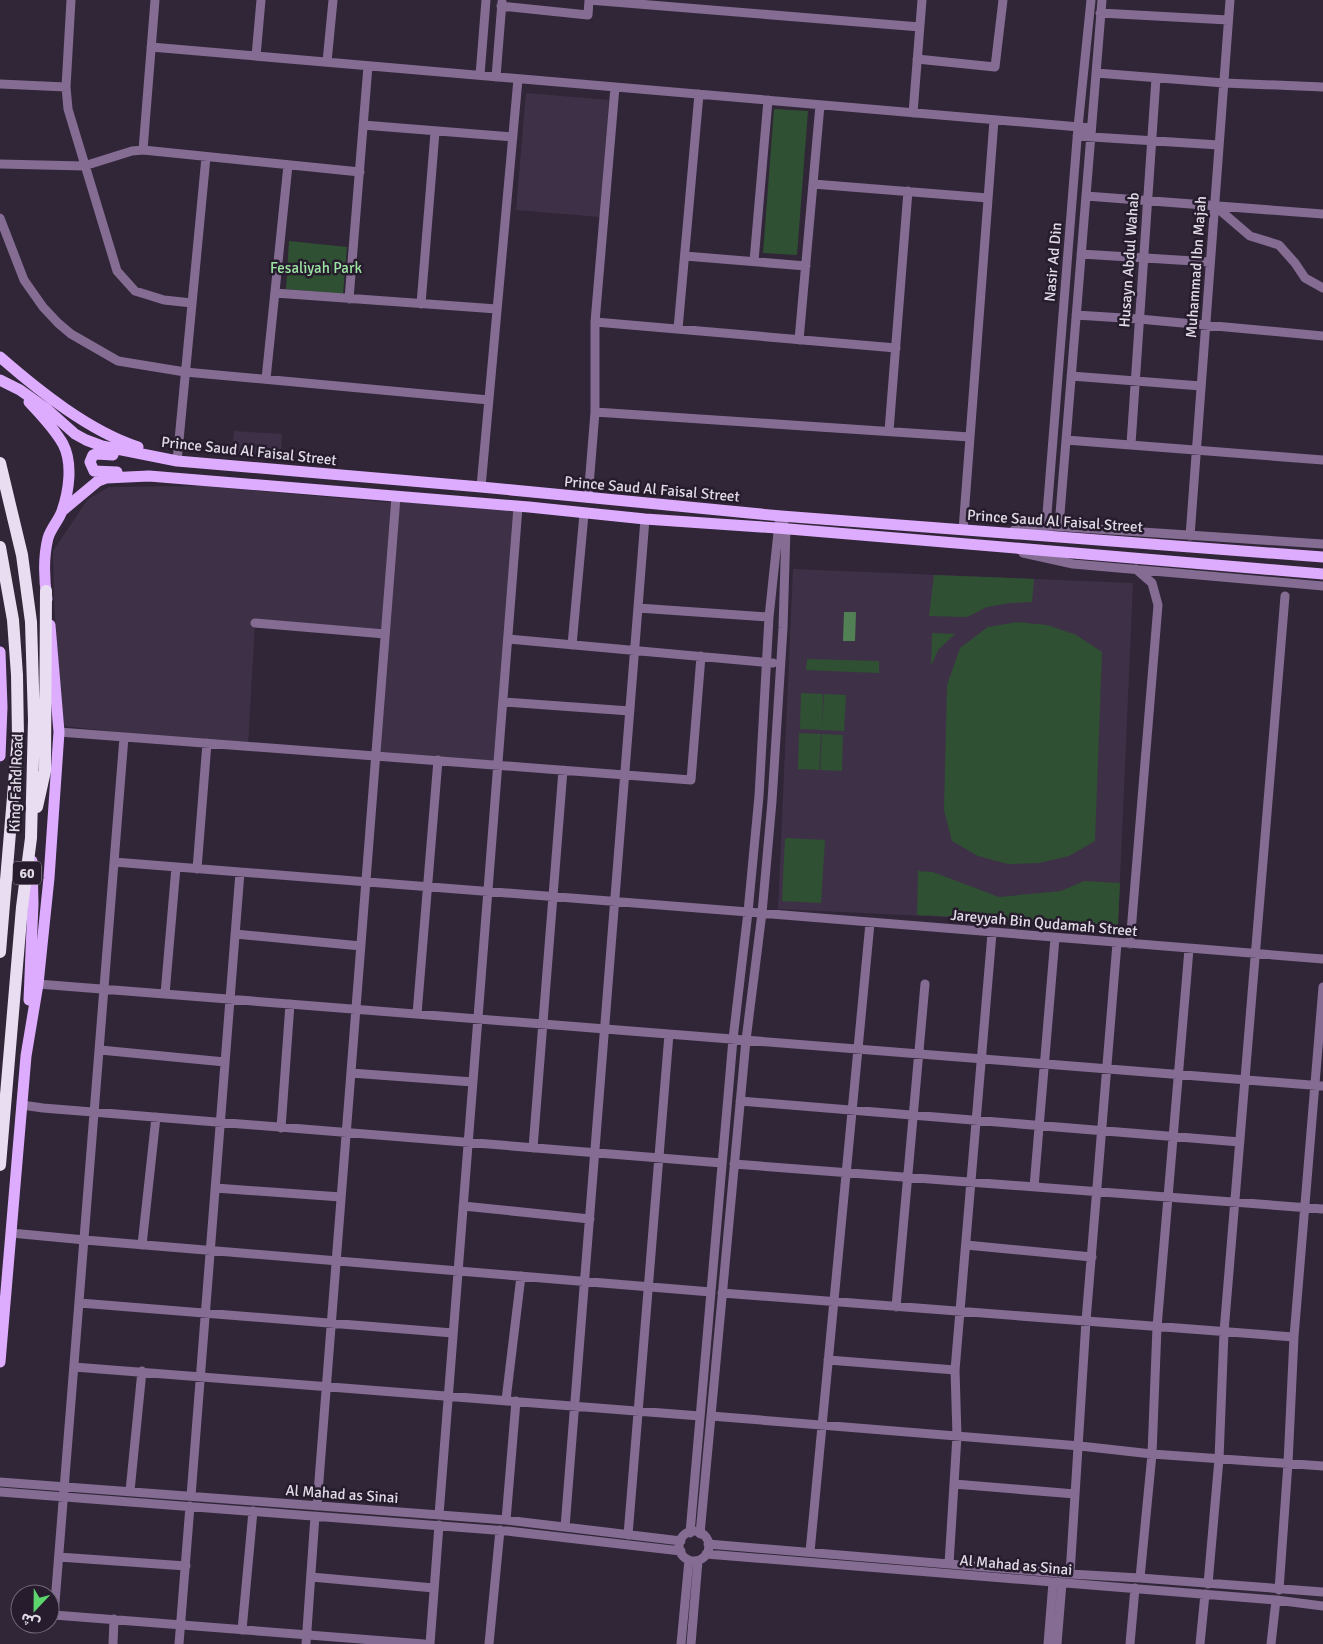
<svg xmlns="http://www.w3.org/2000/svg" width="1323" height="1644" viewBox="0 0 1323 1644" font-family="Signika,'Noto Sans Arabic',sans-serif">
	<style>
		.built { fill: #3e3147 }
		.green { fill: #2f5032 }
		.water { fill: #508054 }
		.lines { fill: none; stroke-linecap: round; stroke-linejoin: round }
		.minor { stroke: #846c93; stroke-width: 9 }
		.major { stroke: #deacfe; stroke-width: 11 }
		.highway { stroke: #e9ddf1; stroke-width: 12 }
		.labels { text-anchor: middle; stroke-width: 5; stroke-linejoin: round; paint-order: stroke }
		.shield { fill: #261c2d; stroke: #a9a2ae; stroke-width: 1 }
		.shield-label { font-size: 14px; font-weight: bold; fill: #e1dbe6 }
		.street-label { font-size: 15px; fill: #e1dbe6; stroke: #261c2d }
		.park-label { font-size: 15px; fill: #9de4a2; stroke: #261c2d }
	</style>
	<rect width="100%" height="100%" fill="#302637"/>
	<path class="built" d="M526,93L609,100L600,217L516,210Z
		M234,431L282,434L281,457L232,454Z
		M204,486L395,503L396,497L518,507L498,765L375,756L385,634L255,623L248,746L63,726L54,603L53,551L88,499L109,487Z
		M793,569L1133,583L1118,925L778,909Z"/>
	<path class="green" d="M774,109L808,111L797,255L763,253Z
		M289,241L347,247L343,294L286,289Z
		M934,575L1034,579L1032,602L1010,603L987,607L967,617L929,616Z
		M1017,622L1047,625L1076,635L1102,652L1095,841L1069,856L1039,863L1008,864L978,856L952,841L944,810L947,685L960,648L988,627Z
		M932,633L955,634L938,650L931,666Z
		M807,659L879,661V673L806,670Z
		M801,693L823,694L822,730L800,729Z
		M824,694L846,695L844,731L822,730Z
		M799,733L821,734L819,770L798,769Z
		M822,734L843,735L842,771L820,770Z
		M785,838L825,840L821,903L782,901Z
		M918,871L933,872L999,897L1061,891L1084,881L1120,883L1118,925L917,915Z"/>
	<path class="water" d="M844,612H856L855,641H843Z"/>
	<g class="lines">
		<path class="minor" d="M71,0L66,87L68,109L117,271L135,291L164,300L192,303
			M501,6L588,15L589,0L920,27
			M1100,13L1228,20
			M151,47L1091,128
			M256,56L261,0
			M917,59L995,67L1003,0
			M327,62L333,0
			M1096,73L1224,83L1323,87
			M480,75L486,0
			M496,77L502,2
			M0,84L66,87
			M913,113L922,0
			M363,125L513,137
			M1077,136L1219,145
			M143,150L155,0
			M0,164L84,166L132,151L143,150L360,172
			M813,184L988,198
			M1086,196L1323,214
			M1215,206L1250,236L1279,245L1295,263L1305,278L1323,288
			M0,218L24,280L43,307L58,323L71,334L118,361L185,372L489,400
			M1081,254L1210,262
			M685,256L806,266
			M754,261L768,100
			M275,293L497,309
			M349,299L368,66
			M421,304L435,132
			M1076,315L1139,319L1323,336
			M595,322L896,348
			M678,329L699,94
			M799,340L820,105
			M1071,376L1201,386
			M266,379L288,165
			M595,412L970,437
			M889,431L908,191
			M1066,440L1323,460
			M1131,444L1156,78
			M177,461L206,157
			M481,487L518,79
			M588,498L595,412V322L615,87
			M1046,526L1078,127L1091,0
			M1059,526L1102,0
			M963,530L994,120
			M1014,530L1051,526L1323,544
			M1190,536L1230,0
			M1023,553L1073,564L1323,586
			M638,608L769,617
			M255,623L385,634
			M508,639L773,663
			M572,645L584,514
			M503,702L630,711
			M59,732L691,780L701,656
			M124,737L54,1615L424,1644
			M114,862L748,912L1323,959
			M197,869L207,743
			M235,934L361,946
			M1130,944L1158,605L1152,583L1136,569
			M38,984L1323,1086
			M165,994L176,867
			M417,1014L438,760
			M100,1050L225,1062
			M351,1073L473,1082
			M740,1101L1240,1142
			M22,1105L43,1108L722,1163
			M281,1128L290,1004
			M533,1148L563,770
			M734,1164L1323,1209
			M1034,1187L1055,938
			M215,1188L341,1197
			M463,1206L590,1219
			M11,1233L85,1240L711,1292
			M142,1245L156,1117
			M966,1245L1092,1257
			M722,1293L1294,1337
			M80,1303L453,1333
			M896,1307L925,984
			M828,1360L955,1370
			M74,1367L700,1416
			M506,1400L521,1276
			M711,1416L1080,1446L1152,1454L1323,1466
			M0,1482L506,1520L681,1541
			M954,1484L1075,1494
			M130,1491L142,1371
			M0,1492L507,1531L681,1551
			M191,1496L240,872
			M317,1506L396,497
			M439,1515L518,507
			M506,1520L516,1401
			M565,1527L645,519
			M679 1546a15 15 0 1 1 30 0a15 15 0 1 1-30 0Z
			M690,1533L733,1039L748,912L759,796L769,617L779,523
			M700,1534L746,1040L762,913L772,801L783,628L786,529L781,516
			M628,1535L669,1034
			M708,1544L1070,1574L1140,1578L1323,1592
			M810,1552L870,923
			M706,1554L1276,1600L1323,1606
			M59,1557L186,1566
			M949,1564L957,1436L955,1370L992,933
			M1070,1574L1086,1321L1117,943
			M311,1577L434,1588
			M1140,1578L1152,1454L1157,1327L1189,949
			M1208,1584L1219,1459L1224,1332L1285,596
			M1279,1590L1288,1463L1294,1337L1323,987
			M242,1630L253,1511
			M113,1644L114,1619
			M179,1644L190,1506
			M306,1644L315,1516
			M430,1644L439,1525
			M489,1644L500,1530
			M681,1644L689,1560
			M691,1644L698,1561
			M1048,1644L1053,1582
			M1057,1644L1062,1583
			M1130,1644L1135,1588
			M1200,1644L1205,1594
			M1271,1644L1276,1600"/>
		<path class="major" d="M0,357C39,391 89,431 138,447
			M0,380L20,390L48,410L75,434L86,440L102,446L177,461L481,487L781,516L1323,557
			M29,402C41,415 54,428 63,444C73,463 69,491 62,511C59,520 51,528 48,538C43,558 44,579 47,599
			M113,455L96,454L93,455L90,462L94,471L117,472
			M62,511L98,481L106,478L149,476L529,507L645,519L777,528L1323,574
			M0,652L2,707L0,756
			M29,1000L33,904L32,861
			M0,1362L26,1056L38,984L49,878L59,732L50,625"/>
		<path class="highway" d="M0,463L22,555L31,622L34,720L31,838L22,907L0,1165
			M0,547L13,620L17,675L18,737L0,952
			M37,807L45,771L46,591"/>
	</g>
	<g class="labels">
		<rect class="shield" x="13" y="861.5" width="28" height="23" rx="4"/>
		<g class="shield-label">
			<text x="27" y="878">60</text>
		</g>
		<g class="street-label">
			<text transform="translate(1129 260) rotate(-86)" y="5">Husayn Abdul Wahab</text>
			<text transform="translate(1053 262) rotate(-85)" y="5">Nasir Ad Din</text>
			<text transform="translate(1196 267) rotate(-86)" y="5">Muhammad Ibn Majah</text>
			<text transform="translate(249 451) rotate(6)" y="5">Prince Saud Al Faisal Street</text>
			<text transform="translate(652 489) rotate(5)" y="5">Prince Saud Al Faisal Street</text>
			<text transform="translate(1055 521) rotate(4)" y="5">Prince Saud Al Faisal Street</text>
			<text transform="translate(16 783) rotate(-88)" y="5">King Fahd Road</text>
			<text transform="translate(1044 923) rotate(5)" y="5">Jareyyah Bin Qudamah Street</text>
			<text transform="translate(342 1494) rotate(4)" y="5">Al Mahad as Sinai</text>
			<text transform="translate(1016 1565) rotate(5)" y="5">Al Mahad as Sinai</text>
		</g>
		<g class="park-label">
			<text x="316" y="273">Fesaliyah Park</text>
		</g>
	</g>
	<g transform="translate(35 1609) rotate(202)"><circle r="24" fill="#261c2d" stroke="#716877"/>
	<path d="M0-4L9 19L0 12L-9 19Z" fill="#5cd56d"/>
	<text y="-8" font-size="14" font-weight="bold" text-anchor="middle" fill="#e1dbe6">ش</text>
	</g>
</svg>
